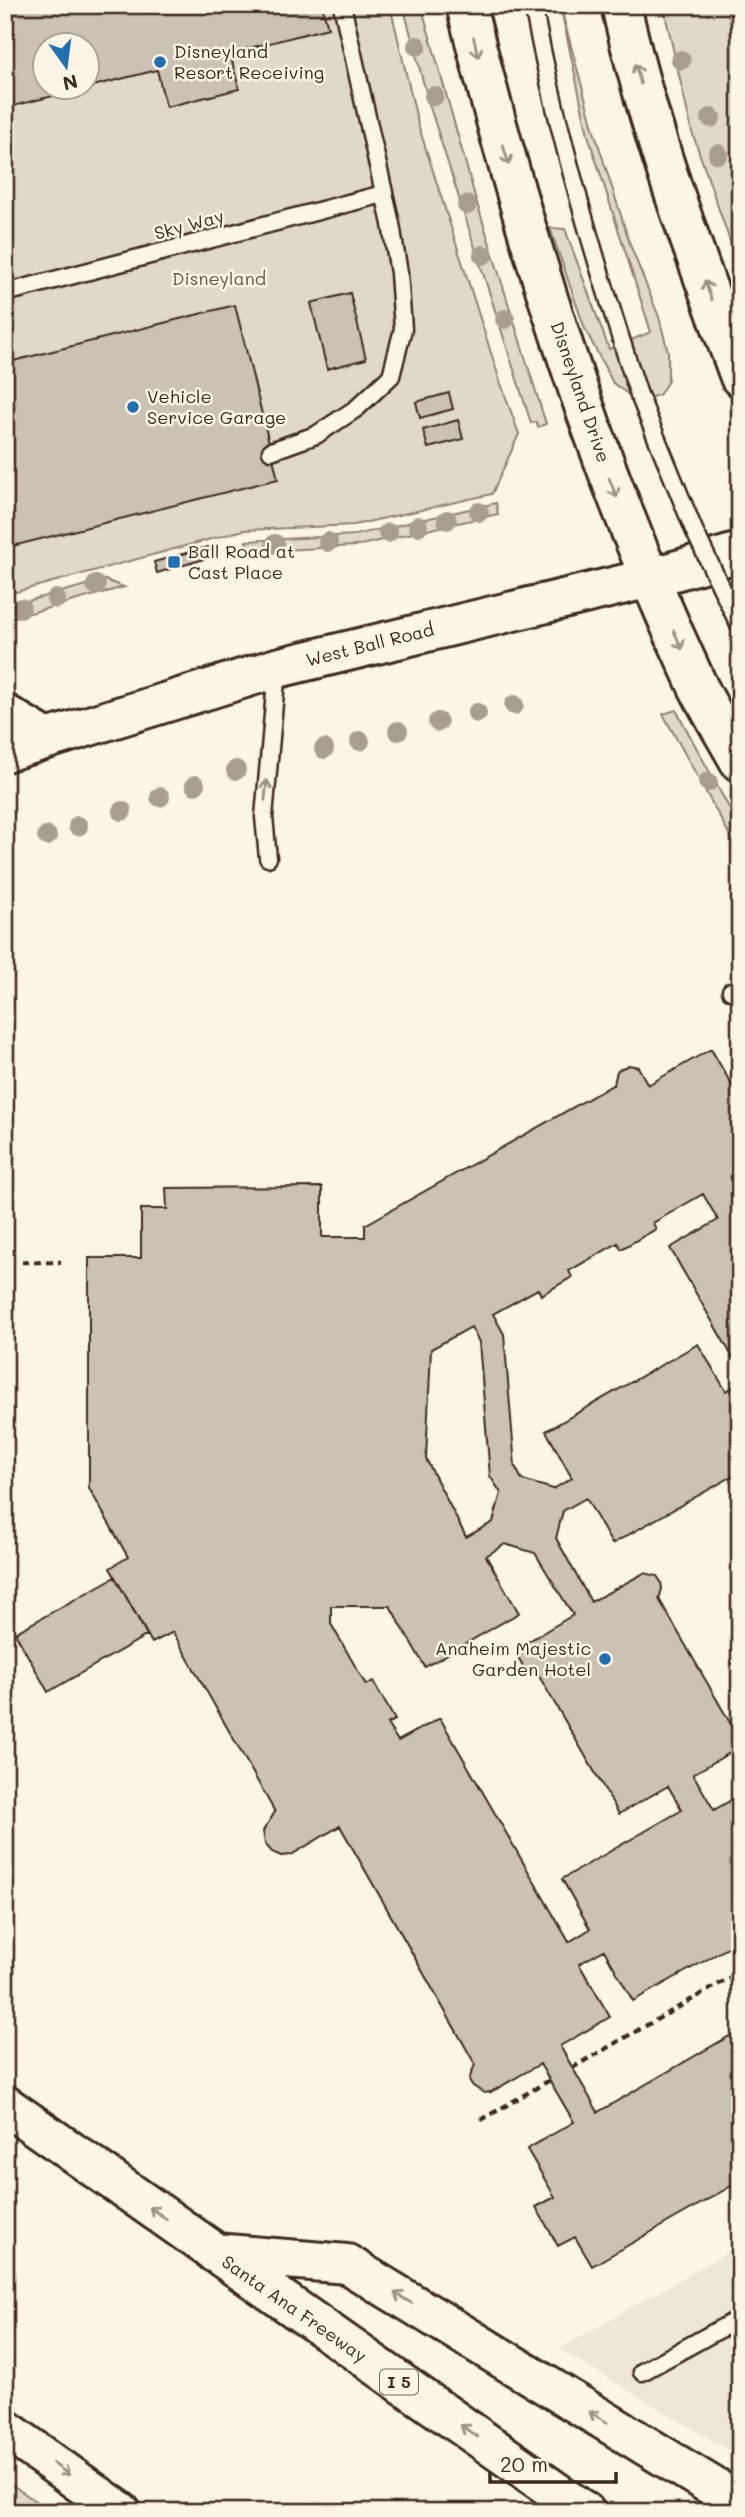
<svg xmlns="http://www.w3.org/2000/svg" width="745" height="2517" viewBox="0 0 745 2517" font-family="Mali,sans-serif">
	<style>
		.built { fill: #eee6d6 }
		.green { fill: #e0d8c8; stroke: #8e8173; stroke-width: 2; fill-rule: evenodd }
		.building { fill: #ccc2b3; stroke: #3b2a1e; stroke-width: 2; fill-rule: evenodd }
		.lines { fill: none; stroke-linecap: round; stroke-linejoin: round }
		.lane-casing { stroke: #3b2a1e; stroke-width: 21 }
		.secondary-casing { stroke: #3b2a1e; stroke-width: 44 }
		.primary-casing { stroke: #3b2a1e; stroke-width: 44 }
		.highway-casing { stroke: #3b2a1e; stroke-width: 44 }
		.path { stroke: #3b2a1e; stroke-width: 4.5; stroke-dasharray: 7 5; stroke-linecap: butt }
		.lane { stroke: #fcf5e5; stroke-width: 16 }
		.secondary { stroke: #fcf5e5; stroke-width: 38 }
		.primary { stroke: #fcf5e5; stroke-width: 38 }
		.highway { stroke: #fcf5e5; stroke-width: 38 }
		.lane-bridge-casing { stroke: #3b2a1e; stroke-width: 21; stroke-linecap: butt }
		.lane-bridge { stroke: #fcf5e5; stroke-width: 16 }
		.tree { fill: #a89e8f }
		.oneway { stroke: #9c9082 }
		.poi-dot { fill: #1f6fb2; stroke: #fcf5e5; stroke-width: 2.5 }
		.labels { text-anchor: middle; stroke-width: 5; stroke-linejoin: round; paint-order: stroke }
		.shield { fill: #fcf5e5; stroke: #75675a; stroke-width: 2 }
		.shield-label { font-size: 16px; font-weight: bold; fill: #3b2a1e }
		.poi-label { font-size: 18px; fill: #3b2a1e; stroke: #fcf5e5; text-anchor: start }
		.street-label { font-size: 18px; fill: #3b2a1e; stroke: #fcf5e5 }
		.park-label { font-size: 18px; fill: #645648; stroke: #fcf5e5 }
	</style>
	<rect width="100%" height="100%" fill="#fcf5e5"/>
	<filter id="ink" filterUnits="userSpaceOnUse"><feTurbulence type="fractalNoise" baseFrequency=".0143" numOctaves="2"/><feDisplacementMap in="SourceGraphic" scale="14" xChannelSelector="R" yChannelSelector="G"/><feConvolveMatrix kernelMatrix="1 2 1 2 8 2 1 2 1" color-interpolation-filters="sRGB"/></filter>
	<g filter="url(#ink)">
		<path class="built" d="M740,2245V2457L559,2349Z"/>
		<path class="green" d="M5,5H390L418,124L500,381L519,434L492,494L354,525L244,530L5,595ZM46,46H88V88H46Z
			M403,5H421L476,200L546,424L538,427L536,422L531,423L429,104Z
			M560,5L594,131L631,247L659,317L668,352V381L659,395L637,401L613,383L585,329L550,228L565,229L609,349L651,332L588,135Z
			M663,5H726L740,61V270L692,132Z
			M496,503L498,514L356,546L249,552L246,541L355,535Z
			M105,580L124,587L5,620V607Z
			M676,710L740,828V854L663,714Z
			M5,2480L51,2512H13L5,2507Z"/>
		<path class="building" d="M5,5H322L328,28L230,53L239,89L166,107L157,70L5,108ZM46,46H88V88H46Z
			M350,293L366,359L327,369L311,303Z
			M235,305L278,479L5,548V363Z
			M449,393L453,409L420,418L416,402Z
			M458,420L463,439L428,448L423,430Z
			M208,547L211,557L157,573L154,562Z
			M711,1049L740,1099V1370L670,1248L718,1220L703,1194L653,1223L656,1229L621,1249L618,1243L569,1271L572,1277L541,1295L538,1289L493,1314L504,1334L515,1466L522,1480L553,1489L572,1478L546,1431L698,1344L726,1391L740,1383V1409L735,1411L740,1419V1472L612,1544L586,1498L563,1511L556,1538L591,1602L644,1573L657,1576L661,1582L662,1589L659,1599L740,1740V1747L693,1774L714,1810L740,1795V1941L633,2001L604,1950L579,1964L610,2017L560,2046L598,2112L740,2030V2181L592,2266L575,2237L558,2246L536,2207L555,2197L527,2149L574,2122L540,2064L491,2092L484,2093L473,2086L469,2080L475,2064L340,1826L291,1855L281,1856L272,1852L265,1844L263,1831L275,1812L173,1632L152,1643L110,1568L128,1557L89,1488V1258H141V1209H167L166,1188L322,1187V1237H365V1225L614,1084L617,1071L622,1068L629,1065L638,1067L648,1085ZM471,1327L479,1342L490,1476L501,1493L493,1522L466,1537L426,1459L431,1349ZM505,1544L535,1553L573,1615L519,1647L517,1655L524,1668L536,1671L619,1814L668,1786L682,1810L562,1879L590,1929L569,1942L440,1718L398,1741L387,1724L395,1720L373,1681L366,1685L331,1624V1606H390L425,1667L519,1613L486,1556Z
			M115,1577L147,1635L48,1692L15,1633Z"/>
		<g class="lines">
			<g class="lane-casing">
				<path id="lane" d="M533,5C558,138 597,267 639,395
					M5,293L383,194
					M271,451L316,435L357,408L391,376L403,329L399,273L391,224L342,5
					M268,858L264,817L277,669
					M731,991L740,989
					M642,2372L740,2318"/>
			</g>
			<g class="secondary-casing">
				<path id="secondary" d="M466,5C523,235 594,463 694,678C707,707 725,734 740,762
					M621,5C649,133 695,255 740,377"/>
			</g>
			<g class="primary-casing">
				<path id="primary" d="M5,714L47,739
					M5,752L277,668L650,578L740,552"/>
			</g>
			<g class="highway-casing">
				<path id="highway" d="M5,2105L585,2512
					M215,2253L347,2264L740,2503
					M5,2429L121,2512"/>
			</g>
			<path class="path" d="M22,1262H61
				M572,2068L740,1972
				M481,2120L550,2080"/>
			<use href="#lane" class="lane"/>
			<use href="#secondary" class="secondary"/>
			<use href="#primary" class="primary"/>
			<use href="#highway" class="highway"/>
			<g class="lane-bridge-casing">
				<path id="lane-bridge" d="M639,395L694,530L740,627"/>
			</g>
			<use href="#lane-bridge" class="lane-bridge"/>
		</g>
		<g class="tree">
			<circle cx="417" cy="46" r="10"/>
			<circle cx="681" cy="60" r="10"/>
			<circle cx="434" cy="96" r="10"/>
			<circle cx="711" cy="118" r="10"/>
			<circle cx="718" cy="154" r="10"/>
			<circle cx="467" cy="205" r="10"/>
			<circle cx="483" cy="255" r="10"/>
			<circle cx="505" cy="319" r="10"/>
			<circle cx="479" cy="512" r="10"/>
			<circle cx="447" cy="520" r="10"/>
			<circle cx="418" cy="526" r="10"/>
			<circle cx="388" cy="533" r="10"/>
			<circle cx="328" cy="542" r="10"/>
			<circle cx="275" cy="544" r="10"/>
			<circle cx="96" cy="585" r="10"/>
			<circle cx="56" cy="599" r="10"/>
			<circle cx="21" cy="608" r="10"/>
			<circle cx="514" cy="705" r="10"/>
			<circle cx="477" cy="713" r="10"/>
			<circle cx="438" cy="722" r="10"/>
			<circle cx="398" cy="731" r="10"/>
			<circle cx="360" cy="741" r="10"/>
			<circle cx="324" cy="749" r="10"/>
			<circle cx="236" cy="770" r="10"/>
			<circle cx="708" cy="782" r="10"/>
			<circle cx="195" cy="785" r="10"/>
			<circle cx="160" cy="797" r="10"/>
			<circle cx="122" cy="811" r="10"/>
			<circle cx="78" cy="826" r="10"/>
			<circle cx="47" cy="836" r="10"/>
		</g>
		<defs><path id="oneway-shaft" d="M-6 0H5M1.5-3L5.5 0L1.5 3" fill="none" stroke-width="1.6" stroke-linecap="round" stroke-linejoin="round" transform="scale(1.75)"/></defs>
		<g class="oneway">
			<use href="#oneway-shaft" transform="translate(476 47) rotate(76)"/>
			<use href="#oneway-shaft" transform="translate(638 74) rotate(-105)"/>
			<use href="#oneway-shaft" transform="translate(506 155) rotate(74)"/>
			<use href="#oneway-shaft" transform="translate(708 290) rotate(-110)"/>
			<use href="#oneway-shaft" transform="translate(613 488) rotate(68)"/>
			<use href="#oneway-shaft" transform="translate(678 640) rotate(66)"/>
			<use href="#oneway-shaft" transform="translate(266 790) rotate(-84)"/>
			<use href="#oneway-shaft" transform="translate(158 2213) rotate(-145)"/>
			<use href="#oneway-shaft" transform="translate(403 2298) rotate(-149)"/>
			<use href="#oneway-shaft" transform="translate(598 2417) rotate(-149)"/>
			<use href="#oneway-shaft" transform="translate(469 2431) rotate(-145)"/>
			<use href="#oneway-shaft" transform="translate(61 2469) rotate(36)"/>
		</g>
	</g>
	<g class="poi-dot">
		<circle cx="160" cy="62" r="7"/>
		<circle cx="133" cy="407" r="7"/>
		<rect x="167" y="555" width="14" height="14" rx="3.5"/>
		<circle cx="605" cy="1659" r="7"/>
	</g>
	<g class="labels">
		<rect class="shield" x="380" y="2369.5" width="38" height="25" rx="5"/>
		<g class="shield-label">
			<text x="399" y="2388">I 5</text>
		</g>
		<g class="poi-label">
			<text x="174" y="58">Disneyland<tspan x="174" dy="21">Resort Receiving</tspan></text>
			<text x="147" y="403">Vehicle<tspan x="147" dy="21">Service Garage</tspan></text>
			<text x="188" y="558">Ball Road at<tspan x="188" dy="21">Cast Place</tspan></text>
			<text x="591" y="1655" text-anchor="end">Anaheim Majestic<tspan x="591" dy="21">Garden Hotel</tspan></text>
		</g>
		<g class="street-label">
			<text transform="translate(189 225) rotate(-15)" y="6">Sky Way</text>
			<text transform="translate(580 392) rotate(71)" y="6">Disneyland Drive</text>
			<text transform="translate(370 645) rotate(-14)" y="6">West Ball Road</text>
			<text transform="translate(294 2309) rotate(35)" y="6">Santa Ana Freeway</text>
		</g>
		<g class="park-label">
			<text x="219" y="285">Disneyland</text>
		</g>
	</g>
	<rect width="745" height="2517" fill="none" stroke="#fcf5e5" stroke-width="28"/>
	<rect x="14" y="14" width="717" height="2489" fill="none" stroke="#3b2a1e" stroke-width="2.5" filter="url(#ink)"/>
	<g transform="translate(66 66) rotate(166)"><circle r="33" fill="#fcf5e5" stroke="#afa495" stroke-width="2"/>
	<path d="M0-5L12 26L0 18L-12 26Z" fill="#1f6fb2"/>
	<text y="-10" font-size="19" font-weight="bold" text-anchor="middle" fill="#3b2a1e">N</text>
	</g>
	<path d="M490 2472v10h126v-10" fill="none" stroke="#3b2a1e" stroke-width="3.5"/>
	<text x="500" y="2472" font-size="21" fill="#3b2a1e" stroke="#fcf5e5" stroke-width="5" paint-order="stroke">20 m</text>
</svg>
